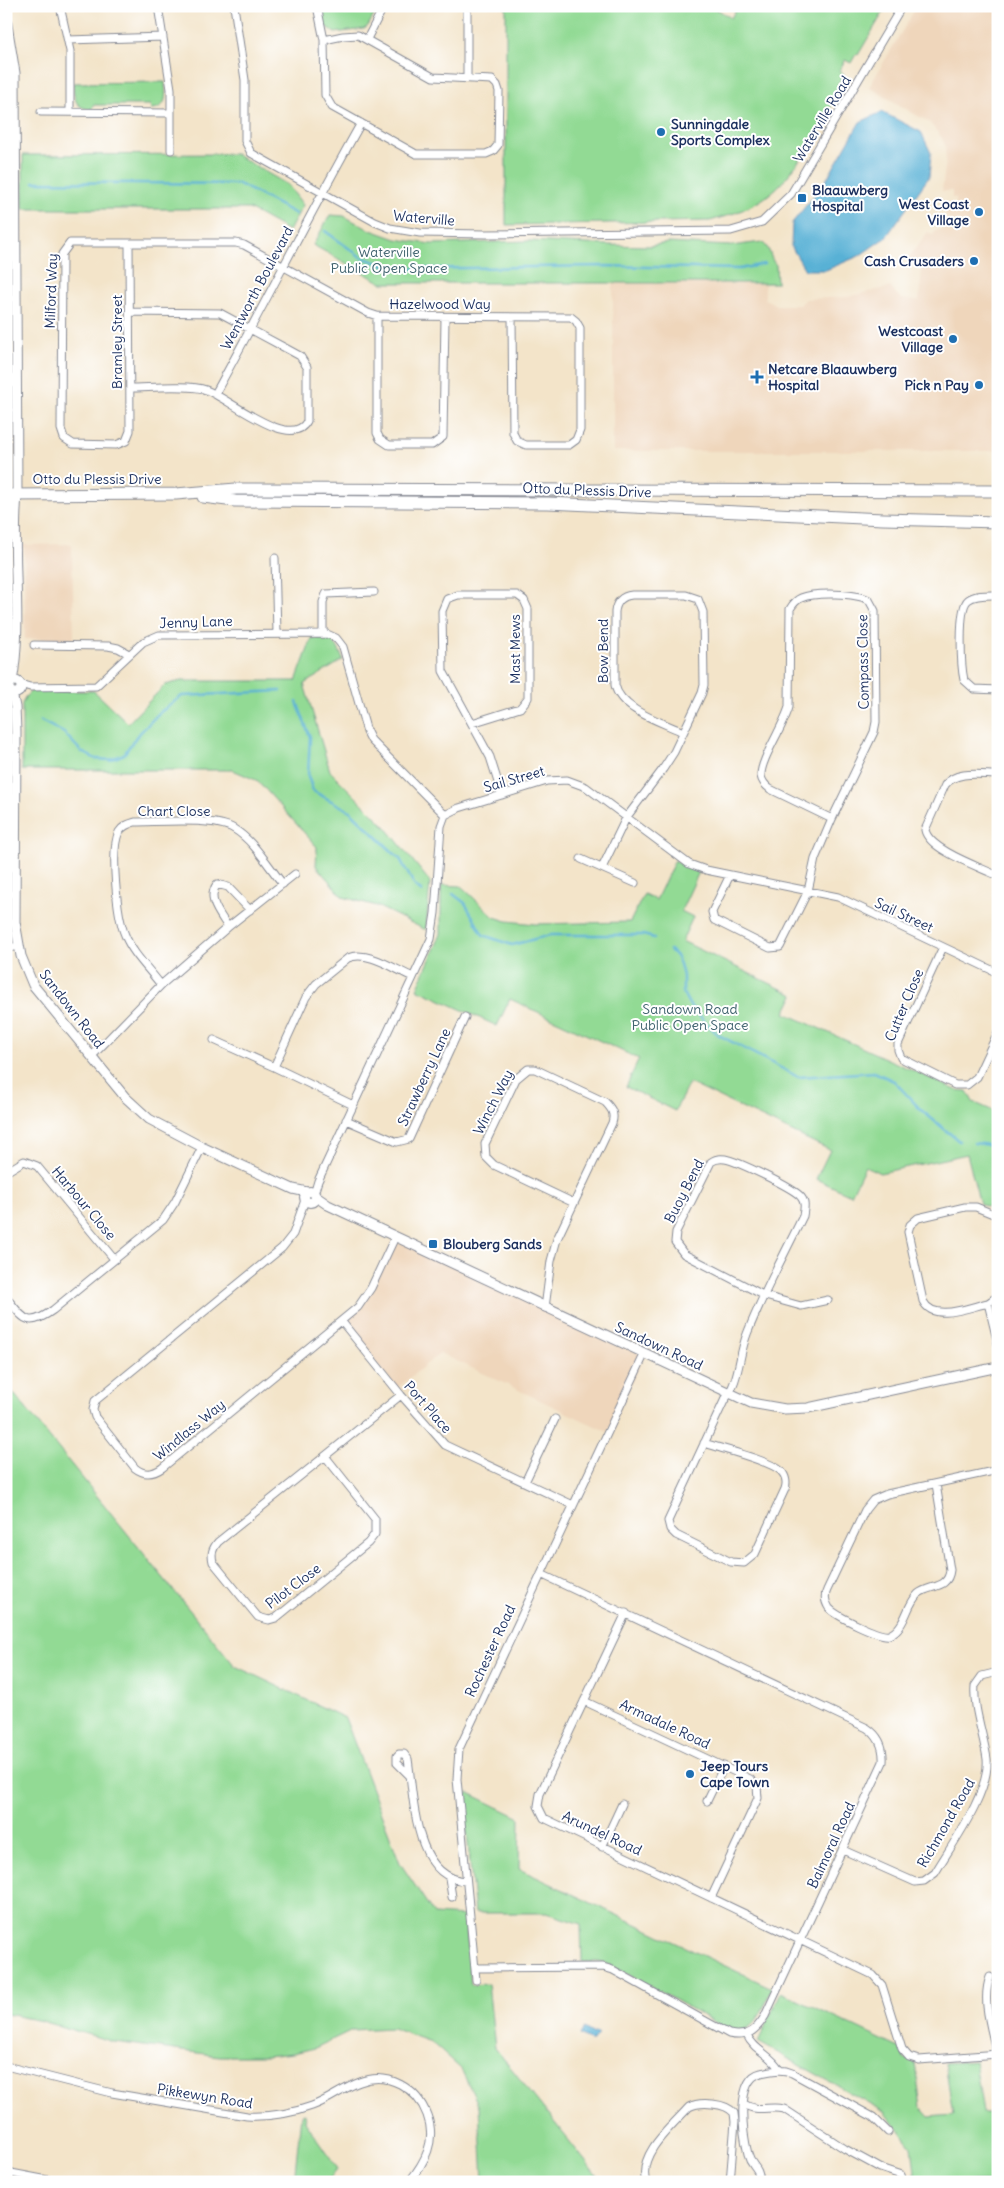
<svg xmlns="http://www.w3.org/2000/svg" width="1004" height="2188" viewBox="0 0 1004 2188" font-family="Delius,sans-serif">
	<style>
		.built { fill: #efd6bb }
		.green { fill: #92da94; stroke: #568479 }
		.water { fill: #58b1d5; stroke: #3a709a }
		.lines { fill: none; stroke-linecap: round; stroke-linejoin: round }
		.stream { stroke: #58b1d5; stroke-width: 2.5 }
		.minor-casing { stroke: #878a94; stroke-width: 9 }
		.tertiary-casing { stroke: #878a94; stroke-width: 11 }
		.primary-casing { stroke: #878a94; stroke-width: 13 }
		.minor { stroke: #fff; stroke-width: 7 }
		.tertiary { stroke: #fff; stroke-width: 9 }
		.primary { stroke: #fff; stroke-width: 11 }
		.poi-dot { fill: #1f6fb2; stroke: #fff; stroke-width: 2 }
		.labels { text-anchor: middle; stroke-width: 4; stroke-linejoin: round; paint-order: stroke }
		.street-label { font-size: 14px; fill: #1b2f5e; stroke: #fff }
		.poi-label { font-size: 14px; font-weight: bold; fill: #1b2f5e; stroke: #fff; text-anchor: start }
		.park-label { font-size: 14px; fill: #3f626e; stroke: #fff }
	</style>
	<rect width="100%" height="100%" fill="#fff"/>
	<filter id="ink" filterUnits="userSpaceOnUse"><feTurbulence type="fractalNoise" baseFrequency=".02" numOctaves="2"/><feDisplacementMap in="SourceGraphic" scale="10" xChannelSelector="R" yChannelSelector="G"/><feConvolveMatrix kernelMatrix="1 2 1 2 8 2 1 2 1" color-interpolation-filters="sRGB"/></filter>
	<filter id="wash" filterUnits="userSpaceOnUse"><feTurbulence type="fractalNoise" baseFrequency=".0096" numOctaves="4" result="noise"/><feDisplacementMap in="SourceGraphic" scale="20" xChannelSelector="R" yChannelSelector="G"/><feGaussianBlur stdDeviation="1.12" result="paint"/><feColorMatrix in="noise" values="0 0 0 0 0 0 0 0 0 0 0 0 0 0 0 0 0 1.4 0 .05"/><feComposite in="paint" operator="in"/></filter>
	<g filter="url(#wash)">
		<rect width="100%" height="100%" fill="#f3e4c9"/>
		<path class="built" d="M917,6H998V451H613V283L765,284V299L776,305H800L806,299L847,297L890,287L901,299L919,300L922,268L908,258L928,232L933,235L936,231L948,226L949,218L946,217V208L956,207V198H952V191H942L946,160L945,145L941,137L930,123L869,87Z
			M72,544L74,639H25L24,545Z
			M396,1237L645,1354L608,1432L440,1353L396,1389L344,1322L359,1308Z"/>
		<path class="green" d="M320,6H379L368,26L364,29L335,33L325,26Z
			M506,6H712L731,18L738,6H887L858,55L856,54L851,63L845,60L839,71L844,74L838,84L842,87C824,118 799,170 772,192C755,207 731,215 710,221L506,225Z
			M165,82C166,95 168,109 151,109L150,105H93L92,109C74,109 74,97 73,83Z
			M235,154L288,185L303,205L289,231L249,209H23V155Z
			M330,215L344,216L368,229L396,239L431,244L529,241L607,245L649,246L668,243L731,246L762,242C772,250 769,258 776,265L777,283H382L313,245Z
			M312,638C333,638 336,641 343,660L304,684L330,771L385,826L430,882L426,930L377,906L343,897L316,866L317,847L258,781L233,770H22V704L25,697L31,691H94L128,723L165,685L181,681H296Z
			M675,860L684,866L699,872L681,911L693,917L682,941L794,995L785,1013L956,1090L967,1091L973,1102L998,1113V1211L980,1204L967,1154L880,1173L865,1166L851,1195L816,1179L830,1150L689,1083L675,1111L626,1087L639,1059L510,999L497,1026L417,989L441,934V885L461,886L494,917L507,921L535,924L630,922L644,894L656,900Z
			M6,1384L235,1666L345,1718L400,1863L434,1914L465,1916L471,1985L488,1984L495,2048L598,2177L584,2182H483L479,2106L461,2069L431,2042L392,2028L352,2030L315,2048L293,2053L266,2056H220L114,2042L42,2021L6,2014Z
			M469,1793L520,1818L519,1869L772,1988C763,2007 756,2037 729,2030L613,1966L598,1962H582L581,1924L546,1913H475L463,1794Z
			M781,1992L899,2048L904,2058L915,2063L921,2108L929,2117L953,2115L945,2063L975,2061L983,2113H998V2182H916L912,2146L885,2112L758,2042Z
			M304,2114L305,2121L338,2169L327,2182H293L295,2172L301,2115Z"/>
		<path class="water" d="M882,112L921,132L931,153L929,177L886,237L859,256L826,270H805L791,246L792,223L825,182L860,122Z
			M584,2028L594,2034L595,2032L598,2034L592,2042L580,2035Z"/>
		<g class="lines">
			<path class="stream" d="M34,182L239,184L296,214
				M325,231L361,257L396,269L605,266L740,269L764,264
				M297,702L310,737L308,776L313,791L350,811L400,859L415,886L422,892
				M41,721L64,733L82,752L96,759L110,760L124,754L136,737L159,713L182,696L281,691
				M453,894L465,903L483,935L512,945L550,935H643L654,938
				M670,950L676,956L680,964L683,976V993L690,1006L717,1034L798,1077L874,1072L894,1081L921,1110L959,1141
				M974,1143L998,1146"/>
		</g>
	</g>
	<g filter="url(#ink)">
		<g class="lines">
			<g class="minor-casing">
				<path id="minor" d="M60,6L70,51V112
					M158,6L171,89V150
					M234,6L245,80V141L251,153L375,222L390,228L420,233L486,234L731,231L762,222L791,194L902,6
					M317,6L324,40L325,95L332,107L416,154H486L493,151L498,145L499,91L497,85L492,80L433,77L358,35L343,36L324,40
					M367,39L384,6
					M68,40L163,37
					M467,78V6
					M41,112L171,113
					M129,243L130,431L126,441L116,445L73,444L64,438L61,429L62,254L70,243H236L244,245L368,313L377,316L571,317L576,321L580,328V430L576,440L569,445H526L517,441L513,433L512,317
					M377,316V433L380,439L389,445H432L443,437L445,318
					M130,388C149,388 189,384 206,390C227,397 291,452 307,421V367L300,356L289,350L220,313L130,312
					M215,394C265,304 310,213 361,123
					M275,558L277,633
					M998,595C989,595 975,594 968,600C958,608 961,667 964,680L974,689L998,690
					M323,633V602L326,594L374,592
					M34,645L108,646L118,648L129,654
					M20,684L30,687L96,686L143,642L159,635L327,634L336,638L343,647L367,732L371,740L445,815
					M472,723L520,708L528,698V609L524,600L517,595H458L447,599L442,611L443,671L490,757L502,795
					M998,775C981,775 956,770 945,785L925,830C929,850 980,867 998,876
					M6,805H16
					M581,859L635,883
					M602,868L626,818L663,769L674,752L702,693L704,685L703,612L698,599L686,595H632C622,596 616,602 615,612V685C620,710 662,722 683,732
					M730,875L712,912L714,920L770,948L780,947L808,891L815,859L832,819L874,732L876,722L875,611L869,600C856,593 815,592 801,598C796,600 793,604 790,609L789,707C784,726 760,760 761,776C762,782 766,786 770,789L832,819
					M228,927C220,914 206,899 217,884L228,887L250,910
					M943,947L898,1044V1050L901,1058L955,1085H967L977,1077L998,1032
					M6,949L18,946
					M161,985C149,969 132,953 125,935C117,917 110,849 119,832C123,826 128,824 135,822C159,822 215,817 234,829C254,841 268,866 283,884
					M214,1040L274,1067
					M92,1056L161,985L228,927L295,874
					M353,1105L274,1067L306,997L316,984L348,958C368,950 394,969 413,977
					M346,1120L397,1142L409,1139L465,1017
					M6,1172L24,1161L37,1166L114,1259
					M314,1194L318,1181L431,939L435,913L441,826L445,815L459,808L547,781L567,780L586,787L689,864L706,870L838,897L998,973
					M305,1200L293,1234L282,1248L95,1401L93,1410L95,1417L135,1468C144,1475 152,1475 162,1468L358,1307L371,1288L395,1237
					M998,1216L976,1207H965L918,1218L910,1225L908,1232L923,1301C934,1323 969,1307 988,1303L998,1344
					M6,1297C24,1319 27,1329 53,1310L163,1220L175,1202L202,1147
					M988,1303L998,1296
					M545,1308L551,1261L557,1239L612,1123C615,1114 612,1109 605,1102L535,1069H528L516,1079L485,1144L486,1157L494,1165L574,1203
					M342,1322L401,1395L445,1445L573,1505
					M704,1443C722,1449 769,1460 781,1471C786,1476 787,1483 785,1489L755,1554L744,1563L731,1562L676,1535L670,1529L668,1521L724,1401C740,1380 738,1358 747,1334C763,1293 784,1255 803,1216C804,1209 806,1203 801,1197C794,1188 737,1161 725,1159C719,1158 715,1159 711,1162L676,1232L675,1242L684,1254L765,1296L801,1306L828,1300
					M325,1456L375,1519V1534L368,1543L276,1618L269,1620L258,1617L213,1562C211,1554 212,1549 218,1542L401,1395
					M525,1482L555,1419
					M936,1484L950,1570C948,1590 930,1584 918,1594C906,1605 906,1628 889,1635C879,1637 836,1616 829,1608C825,1602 824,1596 827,1590L865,1510L873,1500L887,1494L998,1470
					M626,1613L540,1794L538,1806L544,1818L873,1975L882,1985L902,2049L909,2057L919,2060L998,2054
					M584,1701L750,1779L757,1786L758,1798L711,1898
					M409,1775L397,1763V1756L399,1754H404L408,1759C414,1798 414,1878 466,1881
					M707,1801L724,1766
					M602,1847L622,1804
					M843,1850L915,1882L924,1881L935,1873C952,1844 990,1793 987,1759C984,1736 973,1708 975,1686L982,1676L998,1672
					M449,1878L452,1897
					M475,1968L603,1967L613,1970L729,2034C747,2038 756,2031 765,2016L883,1762C884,1747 879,1736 867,1728L541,1574
					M990,1977C981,2001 992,2030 997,2055
					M476,1980L457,1779L459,1749L644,1355
					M747,2035C754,2051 771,2054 779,2069
					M6,2066L112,2093L247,2116C270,2117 290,2114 312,2106C329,2100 343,2088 360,2082C388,2071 417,2088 427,2115C437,2141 425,2162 409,2182
					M744,2104C757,2113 771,2105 784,2109L845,2149L880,2168L901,2175L903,2182
					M6,2172L58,2182
					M646,2182C637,2154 672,2126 689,2107C700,2101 726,2103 734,2113L735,2122L730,2182
					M760,2182C759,2165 751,2167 748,2154C743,2134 735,2079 761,2073C772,2071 781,2068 792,2073L873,2117L888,2132"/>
			</g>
			<g class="tertiary-casing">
				<path id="tertiary" d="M6,19L15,73L17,495C11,557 23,620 12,682
					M9 687a6 6 0 1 1 12 0a6 6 0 1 1-12 0Z
					M12,693L15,707L16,732L15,922L21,956L33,985L125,1097L149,1119L202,1147L293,1189L307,1192
					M304.5 1197a5.5 5.5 0 1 1 11 0a5.5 5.5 0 1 1-11 0Z
					M315,1196L328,1205L751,1403L785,1409L808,1408L998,1367"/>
			</g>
			<g class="primary-casing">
				<path id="primary" d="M6,495L176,494L236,489L998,491
					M203,497L235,501L548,503L883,519L998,522"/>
			</g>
			<use href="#minor" class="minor"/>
			<use href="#tertiary" class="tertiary"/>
			<use href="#primary" class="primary"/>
		</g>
	</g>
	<g class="poi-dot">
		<circle cx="661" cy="132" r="5"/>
		<rect x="797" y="193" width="10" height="10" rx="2.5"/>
		<circle cx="979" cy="212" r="5"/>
		<circle cx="974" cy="261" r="5"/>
		<circle cx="953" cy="339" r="5"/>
		<path d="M754.5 369.5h5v5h5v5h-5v5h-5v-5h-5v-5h5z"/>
		<circle cx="979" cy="385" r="5"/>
		<rect x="428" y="1239" width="10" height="10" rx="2.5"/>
		<circle cx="690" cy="1774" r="5"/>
	</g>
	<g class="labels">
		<g class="street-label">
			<text transform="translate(822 119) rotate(-59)" y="5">Waterville Road</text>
			<text transform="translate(424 218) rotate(5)" y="5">Waterville</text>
			<text transform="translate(257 288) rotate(-62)" y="5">Wentworth Boulevard</text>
			<text transform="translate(51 291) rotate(-88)" y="5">Milford Way</text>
			<text x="440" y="309">Hazelwood Way</text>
			<text transform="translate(117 342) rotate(-90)" y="5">Bramley Street</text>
			<text x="97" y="484">Otto du Plessis Drive</text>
			<text transform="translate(587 490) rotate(2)" y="5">Otto du Plessis Drive</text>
			<text transform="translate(196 622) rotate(-2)" y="5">Jenny Lane</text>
			<text transform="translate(515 649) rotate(-90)" y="5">Mast Mews</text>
			<text transform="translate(603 651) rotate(-90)" y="5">Bow Bend</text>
			<text transform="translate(863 662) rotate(-91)" y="5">Compass Close</text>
			<text transform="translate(514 779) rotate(-16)" y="5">Sail Street</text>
			<text x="174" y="816">Chart Close</text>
			<text transform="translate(904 915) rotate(25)" y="5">Sail Street</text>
			<text transform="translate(904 1005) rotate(-67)" y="5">Cutter Close</text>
			<text transform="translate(72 1009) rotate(52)" y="5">Sandown Road</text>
			<text transform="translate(424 1077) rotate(-65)" y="5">Strawberry Lane</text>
			<text transform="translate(493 1102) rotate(-63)" y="5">Winch Way</text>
			<text transform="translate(684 1191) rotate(-63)" y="5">Buoy Bend</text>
			<text transform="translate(84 1203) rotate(50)" y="5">Harbour Close</text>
			<text transform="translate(659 1346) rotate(25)" y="5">Sandown Road</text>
			<text transform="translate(428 1407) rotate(49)" y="5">Port Place</text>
			<text transform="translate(189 1430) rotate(-39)" y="5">Windlass Way</text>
			<text transform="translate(293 1586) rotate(-37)" y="5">Pilot Close</text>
			<text transform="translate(490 1651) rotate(-65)" y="5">Rochester Road</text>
			<text transform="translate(665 1724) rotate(25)" y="5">Armadale Road</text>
			<text transform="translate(946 1823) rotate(-60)" y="5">Richmond Road</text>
			<text transform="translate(602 1833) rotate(25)" y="5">Arundel Road</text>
			<text transform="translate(831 1845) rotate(-65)" y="5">Balmoral Road</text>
			<text transform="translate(205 2096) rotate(9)" y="5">Pikkewyn Road</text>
		</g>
		<g class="poi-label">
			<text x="671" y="129">Sunningdale<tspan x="671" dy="16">Sports Complex</tspan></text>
			<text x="812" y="195">Blaauwberg<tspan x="812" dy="16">Hospital</tspan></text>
			<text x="969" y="209" text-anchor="end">West Coast<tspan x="969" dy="16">Village</tspan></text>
			<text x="964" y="266" text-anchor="end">Cash Crusaders</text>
			<text x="943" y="336" text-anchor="end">Westcoast<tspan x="943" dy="16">Village</tspan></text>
			<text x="768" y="374">Netcare Blaauwberg<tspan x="768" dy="16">Hospital</tspan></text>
			<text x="969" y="390" text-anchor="end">Pick n Pay</text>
			<text x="443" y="1249">Blouberg Sands</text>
			<text x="700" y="1771">Jeep Tours<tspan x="700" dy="16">Cape Town</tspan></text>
		</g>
		<g class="park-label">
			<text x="389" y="257">Waterville<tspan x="389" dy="16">Public Open Space</tspan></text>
			<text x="690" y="1014">Sandown Road<tspan x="690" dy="16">Public Open Space</tspan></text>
		</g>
	</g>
	<rect width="1004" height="2188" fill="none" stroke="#fff" stroke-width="25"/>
</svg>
